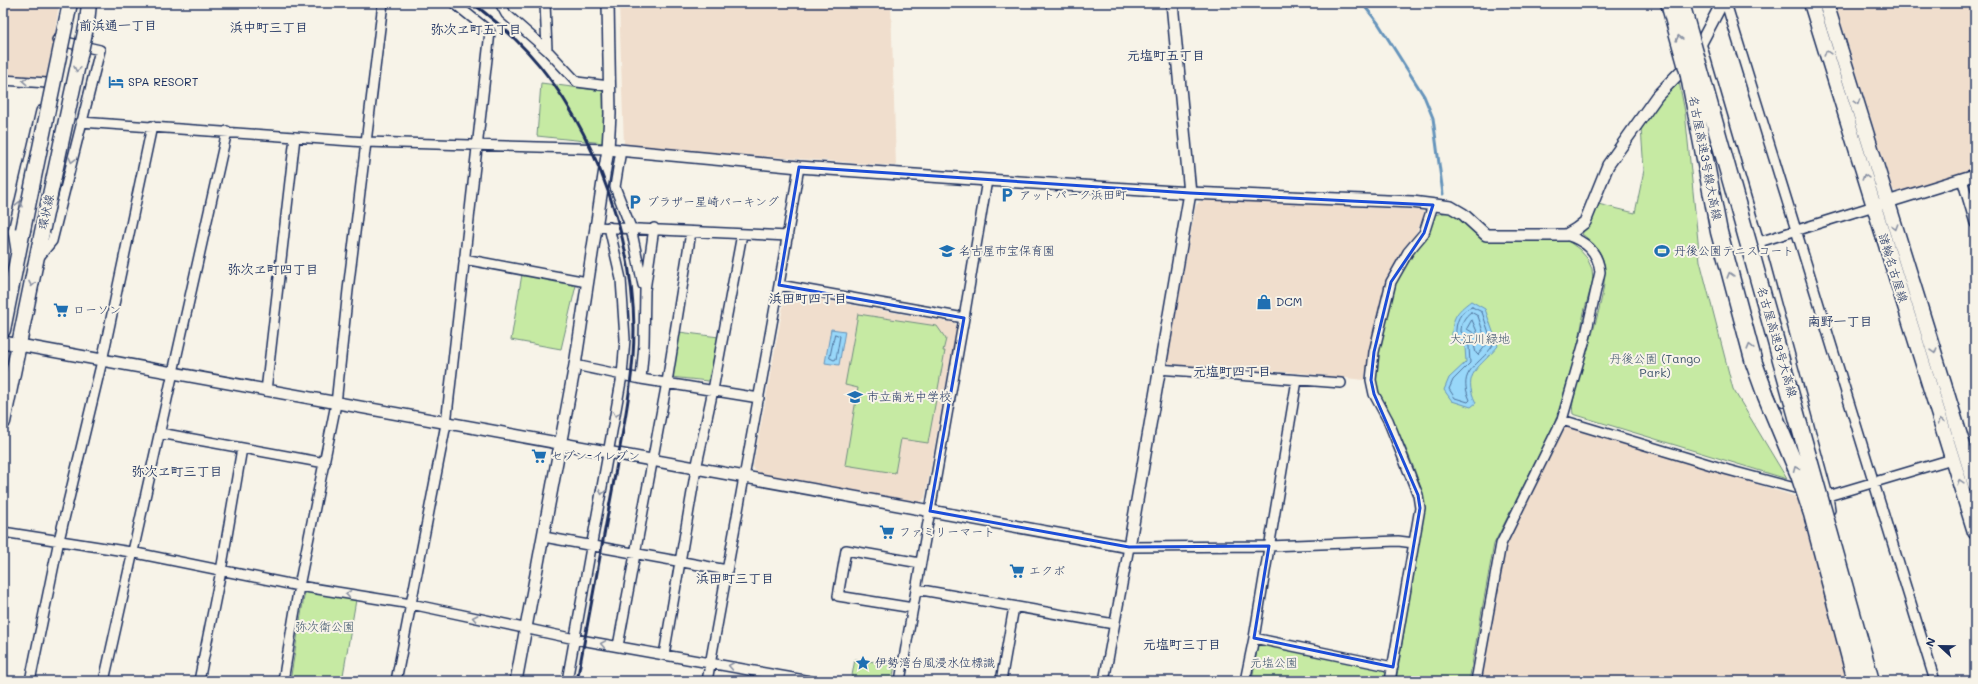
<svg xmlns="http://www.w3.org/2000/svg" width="1978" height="684" viewBox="0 0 1978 684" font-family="Mali,'Klee One',sans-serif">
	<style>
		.built { fill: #f0decd }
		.green { fill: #c6eaa3; stroke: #708c80 }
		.water { fill: #98d7f9; stroke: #6694bb }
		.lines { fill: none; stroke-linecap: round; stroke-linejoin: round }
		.shore { stroke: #4d729c; stroke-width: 1 }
		.stream { stroke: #6694bb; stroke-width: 3 }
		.minor-casing { stroke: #1b2f5e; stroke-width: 12 }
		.tertiary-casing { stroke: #1b2f5e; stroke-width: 14 }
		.primary-casing { stroke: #1b2f5e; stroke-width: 17 }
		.motorway-casing { stroke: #1b2f5e; stroke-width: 19 }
		.minor { stroke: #f7f3e8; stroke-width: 9 }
		.tertiary { stroke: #f7f3e8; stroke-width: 11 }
		.primary { stroke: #f7f3e8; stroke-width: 14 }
		.motorway { stroke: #f7f3e8; stroke-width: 16 }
		.rail { stroke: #1b2f5e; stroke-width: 3 }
		.primary-bridge-casing { stroke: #1b2f5e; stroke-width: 17; stroke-linecap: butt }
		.motorway-bridge-casing { stroke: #1b2f5e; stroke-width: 19; stroke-linecap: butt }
		.primary-bridge { stroke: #f7f3e8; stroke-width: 14 }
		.motorway-bridge { stroke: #f7f3e8; stroke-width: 16 }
		.oneway { stroke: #8991a3 }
		.marked { fill: none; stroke: #1d4ed8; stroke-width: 3; stroke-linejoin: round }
		.labels { text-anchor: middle; stroke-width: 4; stroke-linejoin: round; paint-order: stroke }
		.poi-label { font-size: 12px; fill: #1b2f5e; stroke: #f7f3e8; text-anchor: start }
		.street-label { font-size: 12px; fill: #1b2f5e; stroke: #f7f3e8 }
		.park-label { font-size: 12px; fill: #3d546c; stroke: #f7f3e8 }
		.neighbourhood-label { font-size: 13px; font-weight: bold; fill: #1b2f5e; stroke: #f7f3e8 }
	</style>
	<rect width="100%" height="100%" fill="#f7f3e8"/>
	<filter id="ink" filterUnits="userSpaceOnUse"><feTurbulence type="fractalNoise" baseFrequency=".025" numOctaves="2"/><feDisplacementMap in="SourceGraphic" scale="8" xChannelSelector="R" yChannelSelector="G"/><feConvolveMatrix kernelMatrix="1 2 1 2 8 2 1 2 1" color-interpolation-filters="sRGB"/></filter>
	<g filter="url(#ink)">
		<path class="built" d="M3,3H59L55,33L46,77L43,79L3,76Z
			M619,3H891L896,166L624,146Z
			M1835,3H1975V169L1900,193L1893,190Z
			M1203,199L1421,210L1424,212L1423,220L1412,240L1401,253L1386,279L1364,380L1300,373L1169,364L1167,360L1196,205Z
			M788,294L955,323L957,327L925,498L921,502L757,473L753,467L785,296Z
			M1569,424L1797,497L1849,681H1480L1505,547L1562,425Z"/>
		<path class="green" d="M1679,82L1685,112L1700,261L1733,389L1787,479L1573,414C1571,404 1575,394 1577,384C1584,356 1612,285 1603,260C1599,248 1591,241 1582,234L1598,204L1635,213L1644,170L1641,128L1665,93Z
			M541,83L603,91L604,143L537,136Z
			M1449,212L1458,215L1484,240L1568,241L1579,249L1587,258L1592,269L1593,280L1584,312L1577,351L1554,425L1494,544L1469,681H1396L1424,505C1417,465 1396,427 1377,392L1375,378L1378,352L1394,284L1427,234L1433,215Z
			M522,274L577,281L561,349L511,340Z
			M858,314L937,326L946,339L943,351H945L928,443L901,439L895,473L845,465L858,388L845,385Z
			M679,332L719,337L708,381L671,377Z
			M305,591L356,600L342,681H290Z
			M1263,642L1379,667L1387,673V681H1252L1258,644Z
			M855,659L895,665L892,681H851Z"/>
		<path class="water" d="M1471,301L1485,309L1498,346C1480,368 1461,373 1476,403L1471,407L1452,401L1444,390L1449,378L1466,362L1465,347L1452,337C1452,318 1456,312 1471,301Z
			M831,329L845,331L839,365L825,363Z"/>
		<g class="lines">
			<path class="shore" d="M1472,307L1482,312L1493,345C1480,366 1456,370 1470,400L1468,402L1455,398L1449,389L1453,380L1470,363L1469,346L1456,335C1455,323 1460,310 1472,307Z
				M1471,312L1478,316L1487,344L1478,355L1476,353L1473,341L1461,332C1461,323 1464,317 1471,312Z
				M1472,320L1478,334L1477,335L1467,329Z
				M835,334L840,336L836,359L834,360L830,358Z"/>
			<path class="stream" d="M1362,3L1378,23L1424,96L1433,118L1443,194"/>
			<g class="minor-casing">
				<path id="minor" d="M500,3L506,14L547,50L577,82L609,86
					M545,3L547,50
					M1726,3L1935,681
					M1701,43L1759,242L1828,496L1830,510
					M3,80L47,83
					M81,122L365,142L608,149
					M621,150L615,187L631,228L643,285
					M1962,179L1975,223
					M595,227L788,236
					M1759,242L1874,206
					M16,250L13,231L41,111
					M39,257L52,241L100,50L57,40
					M464,259L587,282
					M779,285L964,318
					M575,365L641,379L759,398
					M1158,369L1341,383
					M641,379L644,344L645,290L654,228
					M266,391L295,137
					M1562,420L1728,470L1806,491
					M160,433L325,463
					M1823,495L1828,496L1952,459
					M3,532L131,552L299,586L411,604L575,639L810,681
					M544,537L727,570
					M916,589L1114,624
					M913,608L838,596L846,550L920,563
					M1254,638L1393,667
					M618,646L667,382L691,232
					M664,655L696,469L713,390L742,234
					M30,681L59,540L102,361L152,126
					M104,681L227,131
					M199,681L221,571L242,448
					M283,681L299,586L336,404L348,290L383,3
					M396,681L446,424L490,32L454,3
					M567,681L622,376L625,339L621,279L609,227
					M707,681L779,285L799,167
					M900,681L964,318L987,180
					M1001,681L1014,607
					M1104,681L1129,547L1269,546L1398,541L1414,543
					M1245,681L1254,638L1297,380
					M1390,681L1420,508L1418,495L1388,420L1374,394L1371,380L1374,352L1391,282L1408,252L1424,233L1433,205
					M1476,681L1501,544L1562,420L1585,339L1600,272C1598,251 1585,241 1566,235"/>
			</g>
			<g class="tertiary-casing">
				<path id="tertiary" d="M608,149L799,167L987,180L1190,193L1412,202L1451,207L1463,214L1486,235H1566L1576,229L1585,222L1608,165L1657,96L1683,69L1701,43L1722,3
					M1881,204L1975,175
					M3,342L1129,547L1190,193L1172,3
					M516,681L575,365L608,149L610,114L608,3"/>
			</g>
			<g class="primary-casing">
				<path id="primary" d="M1811,3L1975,532
					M1826,3L1975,484
					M3,330L23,230
					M3,422L42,232"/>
			</g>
			<g class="motorway-casing">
				<path id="motorway" d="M1710,154C1733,236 1754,320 1786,399"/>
			</g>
			<use href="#minor" class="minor"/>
			<use href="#tertiary" class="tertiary"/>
			<use href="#primary" class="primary"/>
			<use href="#motorway" class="motorway"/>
			<path class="rail" d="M473,3C487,15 502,26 515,39C587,108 633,230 634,329C634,381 622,434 613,486C601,551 589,616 577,681"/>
			<g class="primary-bridge-casing">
				<path id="primary-bridge" d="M23,230L70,3
					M42,232L87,23L89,3"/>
			</g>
			<g class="motorway-bridge-casing">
				<path id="motorway-bridge" d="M1669,3L1688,71L1719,232L1754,363L1766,396L1799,475L1812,514L1856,681
					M1681,3L1871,681"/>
			</g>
			<use href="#primary-bridge" class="primary-bridge"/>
			<use href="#motorway-bridge" class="motorway-bridge"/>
		</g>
		<defs><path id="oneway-chevron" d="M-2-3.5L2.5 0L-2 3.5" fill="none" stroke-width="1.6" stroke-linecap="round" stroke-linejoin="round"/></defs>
		<g class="oneway">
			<use href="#oneway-chevron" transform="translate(1679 38) rotate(-105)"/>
			<use href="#oneway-chevron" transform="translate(1827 53) rotate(-107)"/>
			<use href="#oneway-chevron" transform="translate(77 69) rotate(102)"/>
			<use href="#oneway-chevron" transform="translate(25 81) rotate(-176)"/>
			<use href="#oneway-chevron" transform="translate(1857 102) rotate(73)"/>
			<use href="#oneway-chevron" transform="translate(72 160) rotate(104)"/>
			<use href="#oneway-chevron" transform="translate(1865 177) rotate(-107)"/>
			<use href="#oneway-chevron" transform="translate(19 204) rotate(-77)"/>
			<use href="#oneway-chevron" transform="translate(1895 227) rotate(73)"/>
			<use href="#oneway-chevron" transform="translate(1730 275) rotate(-106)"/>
			<use href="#oneway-chevron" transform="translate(32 284) rotate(101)"/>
			<use href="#oneway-chevron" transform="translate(1750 347) rotate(-105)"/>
			<use href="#oneway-chevron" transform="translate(1934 351) rotate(73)"/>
			<use href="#oneway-chevron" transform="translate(616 414) rotate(99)"/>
			<use href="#oneway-chevron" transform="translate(1941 421) rotate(-107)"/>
			<use href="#oneway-chevron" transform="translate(1796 469) rotate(-113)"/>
			<use href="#oneway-chevron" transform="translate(1960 482) rotate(-107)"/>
			<use href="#oneway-chevron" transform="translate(602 492) rotate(100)"/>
			<use href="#oneway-chevron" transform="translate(348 594) rotate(-171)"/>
			<use href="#oneway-chevron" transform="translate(475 618) rotate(-168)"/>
			<use href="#oneway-chevron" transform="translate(603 644) rotate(-170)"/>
			<use href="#oneway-chevron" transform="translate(731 666) rotate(-170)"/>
		</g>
	</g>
	<path class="marked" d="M799,167L1190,193L1433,205L1424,233L1391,282L1374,352L1371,380L1374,394L1418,495L1420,508L1393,667L1254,638L1269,546L1129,547L930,511L964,318L779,285Z"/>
	<defs>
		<g id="hotel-bare" transform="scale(1.2)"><path d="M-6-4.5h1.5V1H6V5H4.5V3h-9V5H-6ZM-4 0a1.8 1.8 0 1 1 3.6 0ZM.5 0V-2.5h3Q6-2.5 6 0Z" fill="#1f6fb2" stroke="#f7f3e8" stroke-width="2.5" paint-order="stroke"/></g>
		<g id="parking-bare" transform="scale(1.2)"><path d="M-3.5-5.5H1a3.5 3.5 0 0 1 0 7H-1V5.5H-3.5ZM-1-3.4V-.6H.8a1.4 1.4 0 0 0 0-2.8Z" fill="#1f6fb2" stroke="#f7f3e8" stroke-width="2.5" paint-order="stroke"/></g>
		<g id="school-bare" transform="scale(1.2)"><path d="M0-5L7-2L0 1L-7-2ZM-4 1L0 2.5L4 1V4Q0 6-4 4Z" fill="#1f6fb2" stroke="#f7f3e8" stroke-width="2.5" paint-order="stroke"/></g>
		<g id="stadium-bare" transform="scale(1.2)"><path d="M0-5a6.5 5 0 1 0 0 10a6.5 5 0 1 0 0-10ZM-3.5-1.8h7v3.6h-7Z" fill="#1f6fb2" stroke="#f7f3e8" stroke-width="2.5" paint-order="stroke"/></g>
		<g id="shop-bare" transform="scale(1.2)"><path d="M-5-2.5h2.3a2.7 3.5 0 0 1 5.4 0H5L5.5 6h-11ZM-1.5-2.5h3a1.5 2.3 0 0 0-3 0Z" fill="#1f6fb2" stroke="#f7f3e8" stroke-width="2.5" paint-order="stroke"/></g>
		<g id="supermarket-bare" transform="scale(1.2)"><path d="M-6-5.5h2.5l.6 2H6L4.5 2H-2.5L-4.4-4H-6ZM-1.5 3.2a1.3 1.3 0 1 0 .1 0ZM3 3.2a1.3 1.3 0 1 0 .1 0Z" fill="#1f6fb2" stroke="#f7f3e8" stroke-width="2.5" paint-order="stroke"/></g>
		<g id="sight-bare" transform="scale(1.2)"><path d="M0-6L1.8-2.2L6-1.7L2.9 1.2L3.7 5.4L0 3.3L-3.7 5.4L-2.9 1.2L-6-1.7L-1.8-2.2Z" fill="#1f6fb2" stroke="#f7f3e8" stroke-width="2.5" paint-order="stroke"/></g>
	</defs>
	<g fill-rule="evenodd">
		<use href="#hotel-bare" x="116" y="82"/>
		<use href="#parking-bare" x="1007" y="195"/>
		<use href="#parking-bare" x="635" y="202"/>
		<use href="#school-bare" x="947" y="251"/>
		<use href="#stadium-bare" x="1662" y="251"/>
		<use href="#shop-bare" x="1264" y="302"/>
		<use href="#supermarket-bare" x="61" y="310"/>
		<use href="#school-bare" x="855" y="397"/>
		<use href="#supermarket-bare" x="539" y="456"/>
		<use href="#supermarket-bare" x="887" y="532"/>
		<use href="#supermarket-bare" x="1017" y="571"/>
		<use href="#sight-bare" x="863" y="663"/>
	</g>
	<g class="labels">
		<g class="poi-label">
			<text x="128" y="86">SPA RESORT</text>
			<text x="1019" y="199">アットパーク浜田町</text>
			<text x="647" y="206">ブラザー星崎パーキング</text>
			<text x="959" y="255">名古屋市宝保育園</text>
			<text x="1674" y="255">丹後公園テニスコート</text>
			<text x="1276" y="306">DCM</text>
			<text x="73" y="314">ローソン</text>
			<text x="867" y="401">市立南光中学校</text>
			<text x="551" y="460">セブン-イレブン</text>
			<text x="899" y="536">ファミリーマート</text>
			<text x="1029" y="575">エクボ</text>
			<text x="875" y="667">伊勢湾台風浸水位標識</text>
		</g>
		<g class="street-label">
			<text transform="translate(1705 158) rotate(79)" y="4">名古屋高速3号線大高線</text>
			<text transform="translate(46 212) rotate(-78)" y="4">環状線</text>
			<text transform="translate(1893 268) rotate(73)" y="4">諸輪名古屋線</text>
			<text transform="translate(1777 342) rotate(74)" y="4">名古屋高速3号大高線</text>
		</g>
		<g class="park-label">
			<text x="1480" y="343">大江川緑地</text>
			<text x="1655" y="363">丹後公園 (Tango<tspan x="1655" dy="14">Park)</tspan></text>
			<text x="325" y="631">弥次衛公園</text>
			<text x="1274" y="667">元塩公園</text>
		</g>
		<g class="neighbourhood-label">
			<text x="118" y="30">前浜通一丁目</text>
			<text x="269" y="32">浜中町三丁目</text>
			<text x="476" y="34">弥次ヱ町五丁目</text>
			<text x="1166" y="60">元塩町五丁目</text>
			<text x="273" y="274">弥次ヱ町四丁目</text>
			<text x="808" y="303">浜田町四丁目</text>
			<text x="1840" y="326">南野一丁目</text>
			<text x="1232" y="376">元塩町四丁目</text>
			<text x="177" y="476">弥次ヱ町三丁目</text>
			<text x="735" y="583">浜田町三丁目</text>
			<text x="1182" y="649">元塩町三丁目</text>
		</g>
	</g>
	<rect width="1978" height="684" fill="none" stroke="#f7f3e8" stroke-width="16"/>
	<rect x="8" y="8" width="1962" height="668" fill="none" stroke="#1b2f5e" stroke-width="1.5" filter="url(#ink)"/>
	<g transform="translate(1940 646) rotate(292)" stroke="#f7f3e8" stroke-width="3" paint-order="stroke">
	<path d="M0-3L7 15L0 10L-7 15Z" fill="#1b2f5e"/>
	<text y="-6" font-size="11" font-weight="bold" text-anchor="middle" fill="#1b2f5e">N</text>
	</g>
</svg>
